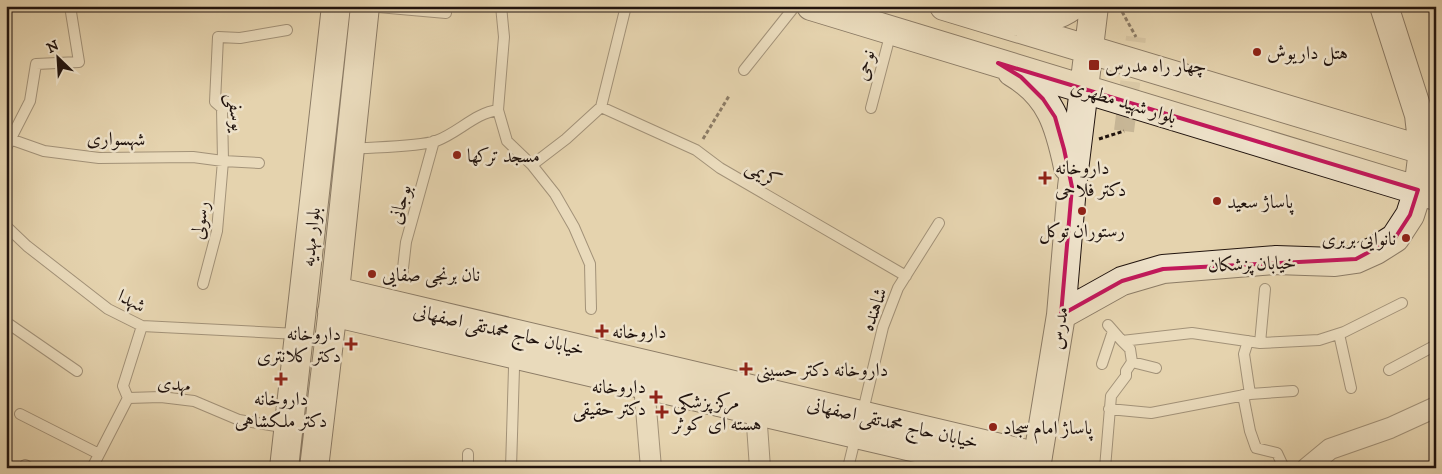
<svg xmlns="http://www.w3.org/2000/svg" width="1442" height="474" viewBox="0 0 1442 474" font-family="'IM FELL DW Pica',Amiri,serif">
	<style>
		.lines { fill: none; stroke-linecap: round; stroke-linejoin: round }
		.street-tunnel { stroke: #c7b696; stroke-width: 20; stroke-dasharray: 20 10; stroke-linecap: butt }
		.lane-casing { stroke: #514336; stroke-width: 12 }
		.street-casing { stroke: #514336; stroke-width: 22 }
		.secondary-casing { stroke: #20130e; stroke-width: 30 }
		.path { stroke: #20130e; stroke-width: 3; stroke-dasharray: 4 2.5; stroke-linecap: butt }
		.lane { stroke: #eee2ca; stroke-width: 10 }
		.street { stroke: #eee2ca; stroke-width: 20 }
		.secondary { stroke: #eee2ca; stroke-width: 28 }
		.marked { fill: none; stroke: #c2185b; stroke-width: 4; stroke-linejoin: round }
		.poi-dot { fill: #8f2418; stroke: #eee2ca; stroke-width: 2 }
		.labels { text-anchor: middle; stroke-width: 5; stroke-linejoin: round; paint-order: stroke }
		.poi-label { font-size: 19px; fill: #20130e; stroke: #eee2ca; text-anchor: start }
		.street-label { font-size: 19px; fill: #20130e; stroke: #eee2ca }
	</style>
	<rect width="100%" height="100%" fill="#e5d3ae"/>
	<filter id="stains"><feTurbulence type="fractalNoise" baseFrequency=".004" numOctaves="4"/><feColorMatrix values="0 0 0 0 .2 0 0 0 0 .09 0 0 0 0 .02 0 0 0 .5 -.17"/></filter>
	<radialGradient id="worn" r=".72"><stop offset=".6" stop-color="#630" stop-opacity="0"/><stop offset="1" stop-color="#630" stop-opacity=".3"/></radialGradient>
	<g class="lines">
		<path class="street-tunnel" d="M1124,131L1136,37"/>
		<g class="lane-casing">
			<path id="lane" d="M367,6L446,13
				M501,6L504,37L498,110L507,141L532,165L555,194L574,227L590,264L591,309
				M744,70L795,6
				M601,107L696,150L720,168L906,276
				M871,108L891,32
				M10,139L44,151L99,158L193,157L223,161L259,163
				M6,148L30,101L36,64L79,62L70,6
				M351,149C372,147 418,147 436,141C458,133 475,113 498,110
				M532,165L566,139L601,107L626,6
				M6,226L27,246L108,309L142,326L298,334
				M402,277L406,242L434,141
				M203,284L217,231L223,161L222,108L215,102L218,37L240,38L287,30
				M6,322L77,371
				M1108,325L1122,341L1192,333L1260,343L1319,340L1344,332L1402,303
				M142,326L123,386L128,398L161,397L194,401L239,420L288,428
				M1339,334L1351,388
				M1122,341L1130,349L1132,362L1156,368
				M1248,341L1244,354L1250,394
				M1260,343L1265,289
				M1102,364L1113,331
				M1389,370L1436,345
				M1243,395L1250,431L1256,448L1277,453L1284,468
				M1109,409L1151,413L1250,394L1293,391
				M20,414L99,454
				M862,415L883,327L898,288L939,223
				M25,465L30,468
				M92,468L128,398
				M468,468V454
				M511,468L514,368
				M848,468L856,435
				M1105,468L1111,396L1126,376V371L1132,362"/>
		</g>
		<g class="street-casing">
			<path id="street" d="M644,385L651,468
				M756,411L760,468
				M1307,468L1330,449L1390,428L1436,407"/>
		</g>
		<g class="secondary-casing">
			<path id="secondary" d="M811,6L1436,196
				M944,6L1436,154
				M1009,22C1030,20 1055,20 1072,6
				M1012,72C1051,95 1059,125 1068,167
				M335,291L1022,453
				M332,312L985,464L1038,457
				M1061,315L1122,281L1163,269L1276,260L1335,262L1356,259L1376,250L1395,238L1410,215L1418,190L1423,150L1419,115L1384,6
				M284,468L336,6
				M314,468L335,291L365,6
				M1036,468L1061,315L1072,187L1094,6"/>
		</g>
		<path class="path" d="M1119,6L1136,37
			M703,139L729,96
			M1099,139L1124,131"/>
		<use href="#lane" class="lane"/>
		<use href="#street" class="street"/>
		<use href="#secondary" class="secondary"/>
	</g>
	<path d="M0 0H1442V474H0ZM998,63L1418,190L1410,215L1395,238L1356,259L1163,269L1122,281L1061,315L1072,187L1064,149L1055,117L1043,99L1021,77Z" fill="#e5d3ae" fill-opacity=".55" fill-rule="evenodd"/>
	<path class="marked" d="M998,63L1418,190L1410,215L1395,238L1356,259L1163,269L1122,281L1061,315L1072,187L1064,149L1055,117L1043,99L1021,77Z"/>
	<g class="poi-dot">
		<circle cx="1257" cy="52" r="5"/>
		<rect x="1088" y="59" width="12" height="12" rx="2.5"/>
		<circle cx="457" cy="155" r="5"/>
		<path d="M1042.5 170.5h5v5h5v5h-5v5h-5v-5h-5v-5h5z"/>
		<circle cx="1217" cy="201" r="5"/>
		<circle cx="1082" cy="211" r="5"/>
		<circle cx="1406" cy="238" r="5"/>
		<circle cx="372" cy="274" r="5"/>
		<path d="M599.5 323.5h5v5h5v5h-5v5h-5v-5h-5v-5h5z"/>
		<path d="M348.5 336.5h5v5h5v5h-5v5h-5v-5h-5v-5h5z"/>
		<path d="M743.5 361.5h5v5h5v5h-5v5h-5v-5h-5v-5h5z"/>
		<path d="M278.5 371.5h5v5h5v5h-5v5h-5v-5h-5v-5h5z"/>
		<path d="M653.5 389.5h5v5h5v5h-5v5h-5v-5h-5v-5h5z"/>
		<path d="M659.5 404.5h5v5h5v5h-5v5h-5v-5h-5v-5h5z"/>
		<circle cx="993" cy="427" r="5"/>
	</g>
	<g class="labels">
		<g class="poi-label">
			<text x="1267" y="59">هتل داریوش</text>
			<text x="1105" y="72">چهار راه مدرس</text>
			<text x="467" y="162">مسجد ترکها</text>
			<text x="1055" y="174">داروخانه<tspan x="1055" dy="22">دکتر فلاحی</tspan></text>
			<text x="1227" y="208">پاساژ سعید</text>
			<text x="1082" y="237" text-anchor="middle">رستوران توکل</text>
			<text x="1396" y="245" text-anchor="end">نانوایی بربری</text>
			<text x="382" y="281">نان برنجی صفایی</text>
			<text x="612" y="338">داروخانه</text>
			<text x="341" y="340" text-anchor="end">داروخانه<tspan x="341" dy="22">دکتر کلانتری</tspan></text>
			<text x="756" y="376">داروخانه دکتر حسینی</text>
			<text x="646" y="393" text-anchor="end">داروخانه<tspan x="646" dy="22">دکتر حقیقی</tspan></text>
			<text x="281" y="405" text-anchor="middle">داروخانه<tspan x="281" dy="22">دکتر ملکشاهی</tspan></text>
			<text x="673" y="408">مرکز پزشکی<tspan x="673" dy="22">هسته ای کوثر</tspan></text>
			<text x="1003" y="434">پاساژ امام سجاد</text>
		</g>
		<g class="street-label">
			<text transform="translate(864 65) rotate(-75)" y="7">نوحی</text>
			<text transform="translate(1124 101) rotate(17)" y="7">بلوار شهید مطهری</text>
			<text transform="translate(237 112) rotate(83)" y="7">یوسفی</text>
			<text transform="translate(116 138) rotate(1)" y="7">شهسواری</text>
			<text transform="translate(764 173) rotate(30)" y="7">کریمی</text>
			<text transform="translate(399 204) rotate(-74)" y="7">بوجانی</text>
			<text transform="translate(199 220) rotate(-81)" y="7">رسولی</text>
			<text transform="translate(310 237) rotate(-84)" y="7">بلوار مهدیه</text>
			<text transform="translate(1252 263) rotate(-2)" y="7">خیابان پزشکان</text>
			<text transform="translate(132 300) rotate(27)" y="7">شهدا</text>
			<text transform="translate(873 309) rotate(-70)" y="7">شاهنده</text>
			<text transform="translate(1058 328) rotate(-82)" y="7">مدرس</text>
			<text transform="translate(499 329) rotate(13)" y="7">خیابان حاج محمدتقی اصفهانی</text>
			<text transform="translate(174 383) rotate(6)" y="7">مهدی</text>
			<text transform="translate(893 422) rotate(13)" y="7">خیابان حاج محمدتقی اصفهانی</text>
		</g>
	</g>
	<rect width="1442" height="474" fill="none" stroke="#e5d3ae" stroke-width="25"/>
	<rect x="8" y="8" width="1427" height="459" fill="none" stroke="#20130e" stroke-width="2.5"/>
	<rect x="12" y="12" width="1417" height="449" fill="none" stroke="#20130e"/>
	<g transform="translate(58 58) rotate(335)" stroke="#eee2ca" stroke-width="4" paint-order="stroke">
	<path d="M0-4L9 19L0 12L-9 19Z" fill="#20130e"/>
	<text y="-8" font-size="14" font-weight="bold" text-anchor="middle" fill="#20130e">N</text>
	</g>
	<rect width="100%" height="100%" filter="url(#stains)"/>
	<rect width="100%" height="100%" fill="url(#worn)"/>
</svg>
